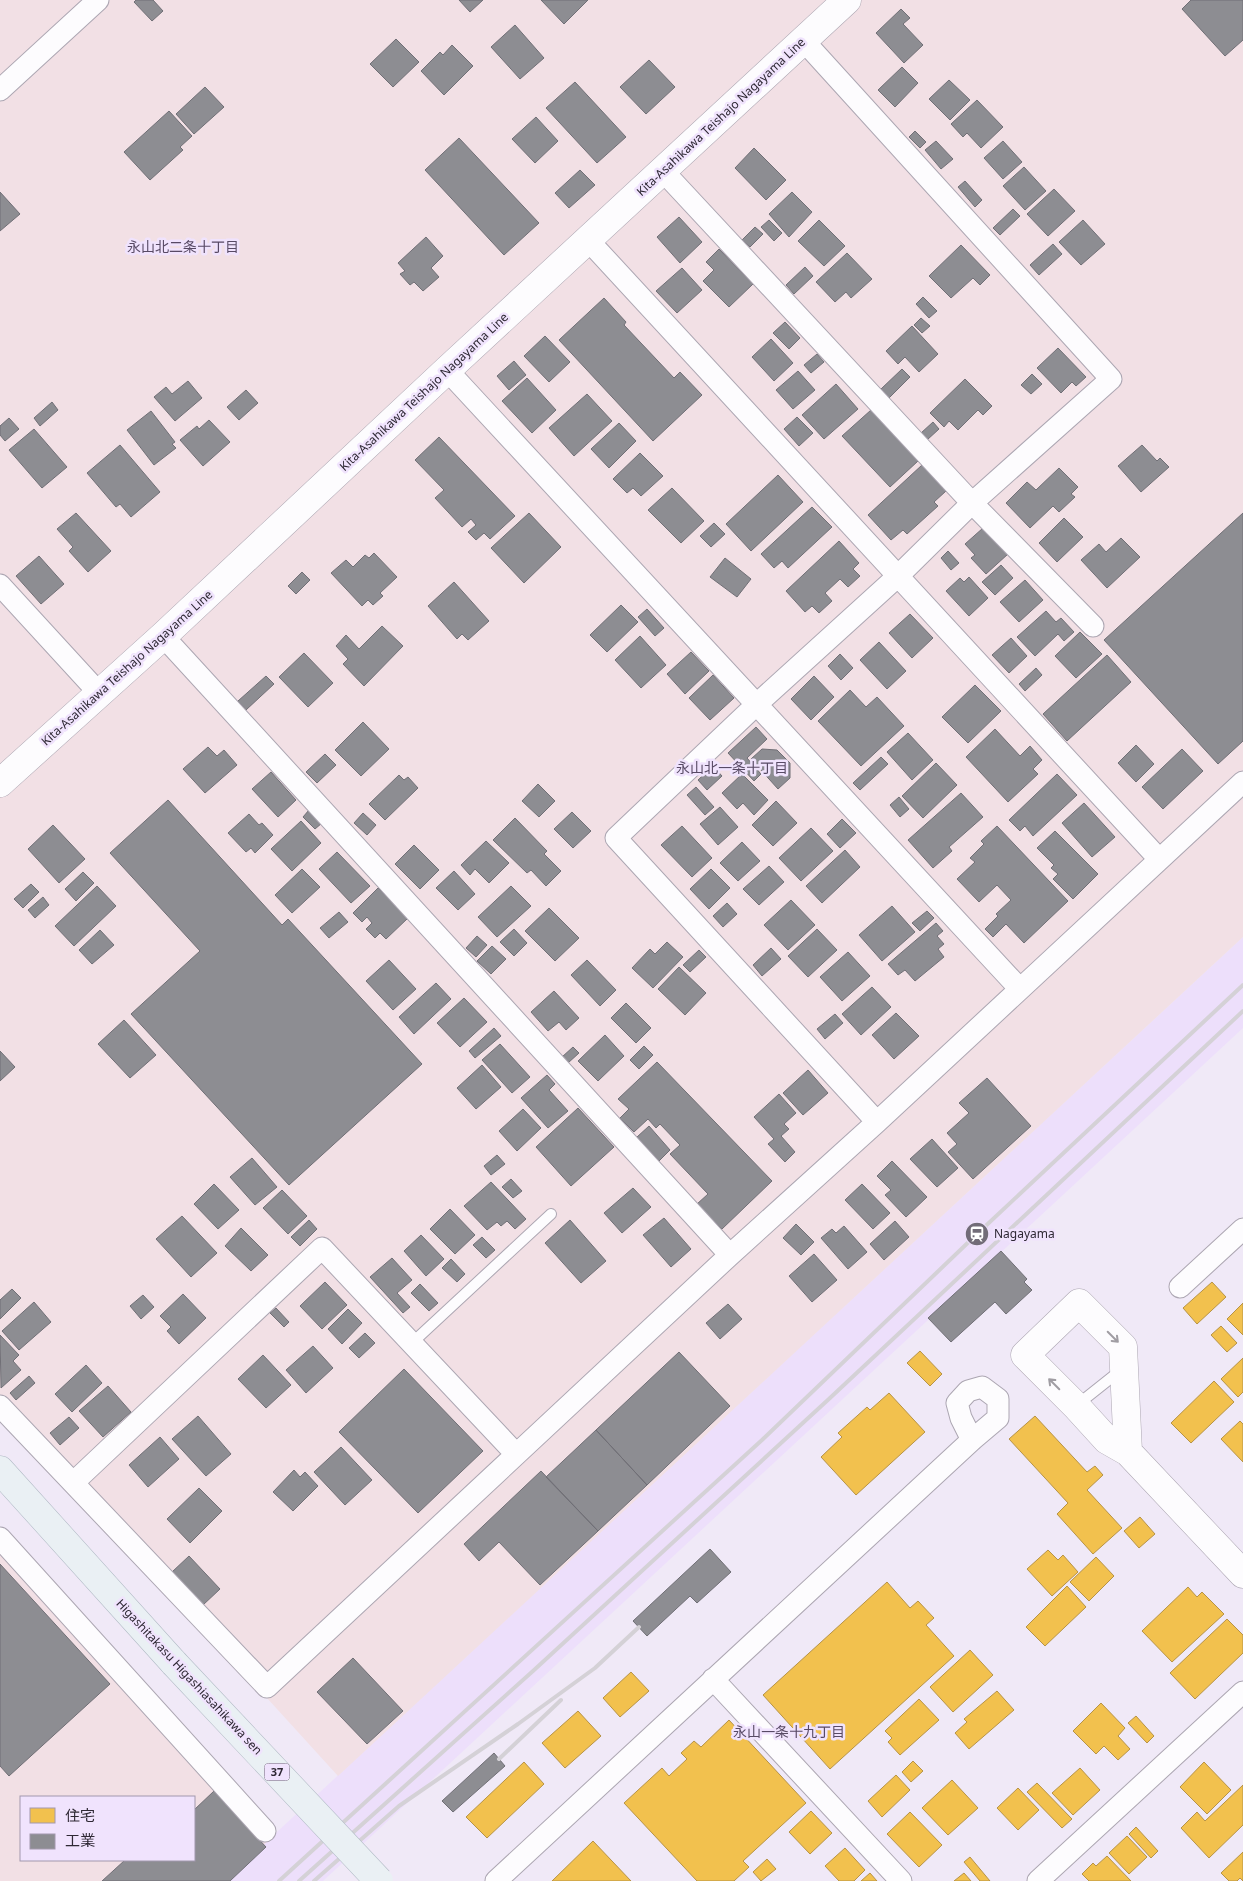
<svg xmlns="http://www.w3.org/2000/svg" width="1243" height="1881" viewBox="0 0 1243 1881" font-family="'Noto Sans','Noto Sans JP',sans-serif">
	<style>
		.built { fill: #eddffb }
		.industrial { fill: #f2e0e5; fill-rule: evenodd }
		.homes { fill: #f2c14e; stroke: #b79346 }
		.industry { fill: #8d8d92; stroke: #706f76 }
		.lines { fill: none; stroke-linecap: round; stroke-linejoin: round }
		.lane-casing { stroke: #aca6b2; stroke-width: 12 }
		.street-casing { stroke: #aca6b2; stroke-width: 23 }
		.secondary-casing { stroke: #aca6b2; stroke-width: 29 }
		.primary-casing { stroke: #b0b9c4; stroke-width: 29 }
		.lane { stroke: #fdfcfe; stroke-width: 10 }
		.street { stroke: #fdfcfe; stroke-width: 21 }
		.secondary { stroke: #fdfcfe; stroke-width: 28 }
		.primary { stroke: #eaf0f4; stroke-width: 28 }
		.rail { stroke: #d4d1d6; stroke-width: 4 }
		.primary-bridge-casing { stroke: #b0b9c4; stroke-width: 29; stroke-linecap: butt }
		.primary-bridge { stroke: #eaf0f4; stroke-width: 28 }
		.oneway { stroke: #a09da3 }
		.labels { text-anchor: middle; stroke-width: 5; stroke-linejoin: round; paint-order: stroke }
		.shield { fill: #f0e3fd; stroke: #686070; stroke-width: 1 }
		.shield-label { font-size: 11px; font-weight: bold; fill: #2e2834 }
		.street-label { font-size: 12px; fill: #2e2834; stroke: #f0e3fd }
		.poi-label { font-size: 12px; fill: #2e2834; stroke: #f0e3fd; text-anchor: start }
		.neighbourhood-label { font-size: 14px; fill: #584a65; stroke: #f0e3fd }
	</style>
	<rect width="100%" height="100%" fill="#f0e9f7"/>
	<path class="built" d="M1243,937V1028L323,1881H224Z"/>
	<path class="industrial" d="M0,0H1243V937L338,1776L0,1405Z
		M0,1554L268,1841L224,1881H0ZM21,1797H194V1860H21Z"/>
	<path class="homes" d="M1212,1282L1226,1297L1197,1324L1183,1308Z
		M1243,1303V1335L1227,1319Z
		M1221,1326L1237,1343L1227,1352L1211,1335Z
		M920,1351L942,1374L930,1386L907,1363Z
		M1243,1358V1392L1238,1397L1221,1379Z
		M1214,1381L1234,1402L1191,1443L1171,1423Z
		M889,1393L925,1432L856,1495L821,1457L842,1437L838,1433L867,1407L870,1410Z
		M1035,1416L1087,1472L1095,1466L1103,1475L1087,1490L1122,1528L1093,1554L1057,1514L1068,1503L1009,1439Z
		M1240,1421L1243,1424V1462L1221,1439Z
		M1140,1517L1155,1534L1139,1548L1124,1531Z
		M1048,1550L1058,1560L1063,1555L1078,1572L1052,1596L1027,1569Z
		M1096,1557L1114,1576L1089,1601L1070,1582Z
		M887,1582L910,1608L918,1601L934,1618L926,1625L954,1656L830,1769L763,1695Z
		M1067,1586L1086,1607L1045,1646L1026,1627Z
		M1188,1587L1197,1597L1202,1592L1224,1614L1172,1662L1142,1631Z
		M1227,1619L1243,1635V1653L1195,1699L1170,1673Z
		M970,1650L993,1675L953,1712L930,1687Z
		M631,1672L649,1691L620,1717L603,1698Z
		M997,1691L1014,1710L969,1749L955,1733L967,1722L964,1719Z
		M919,1699L939,1720L900,1755L888,1742L892,1738L885,1731Z
		M1101,1703L1125,1728L1118,1736L1130,1749L1118,1760L1104,1746L1096,1754L1073,1731Z
		M578,1711L601,1736L565,1768L542,1743Z
		M1136,1716L1154,1736L1147,1743L1128,1723Z
		M729,1720L806,1803L743,1861L749,1867L734,1881H697L624,1803L662,1768L669,1776L687,1759L681,1753L694,1741L701,1747Z
		M913,1761L923,1771L911,1782L902,1772Z
		M524,1762L544,1784L487,1838L466,1817Z
		M1204,1762L1231,1790L1207,1814L1180,1787Z
		M1080,1768L1100,1790L1073,1815L1052,1793Z
		M896,1775L910,1790L882,1817L868,1801Z
		M952,1780L978,1808L948,1835L922,1808Z
		M1037,1783L1072,1819L1062,1828L1027,1792Z
		M1243,1785V1825L1209,1858L1181,1828L1197,1812L1205,1821Z
		M1018,1788L1039,1810L1018,1830L997,1808Z
		M811,1811L832,1833L810,1854L789,1832Z
		M910,1812L942,1845L919,1867L887,1834Z
		M1136,1827L1158,1851L1151,1858L1129,1834Z
		M1127,1836L1147,1857L1129,1874L1109,1853Z
		M593,1841L631,1881H552Z
		M845,1848L865,1870L854,1881H839L825,1866Z
		M1243,1852V1881L1240,1878L1237,1881H1229L1221,1873Z
		M1107,1856L1131,1881H1089L1082,1874L1093,1863L1096,1866Z
		M970,1857L990,1881H980L964,1862Z
		M767,1859L776,1869L761,1881L753,1872Z
		M870,1873L877,1881H861Z
		M964,1873L971,1881H954Z"/>
	<path class="industry" d="M136,0H153L163,11L152,21L134,2Z
		M459,0H483L470,12Z
		M541,0H588L564,24Z
		M1191,0H1243V40L1225,56L1182,9Z
		M901,9L910,18L903,24L923,45L904,63L876,33Z
		M515,25L544,58L520,79L491,47Z
		M396,39L419,62L393,87L370,64Z
		M452,45L473,66L444,95L421,71L440,52L443,55Z
		M649,60L675,87L646,114L620,87Z
		M902,67L918,83L895,107L878,90Z
		M949,80L970,100L950,120L929,99Z
		M575,82L626,137L597,163L546,108Z
		M205,87L224,107L194,134L176,114Z
		M977,100L1003,127L981,148L967,133L963,137L951,124Z
		M169,111L192,136L180,147L183,150L150,180L124,152Z
		M536,117L558,141L535,163L512,139Z
		M915,131L926,142L920,148L909,137Z
		M459,138L539,223L504,255L425,170Z
		M936,141L953,159L941,169L925,150Z
		M1003,141L1022,162L1003,179L984,158Z
		M754,148L786,180L766,200L735,168Z
		M1024,167L1046,191L1025,210L1003,186Z
		M580,170L595,185L569,208L555,193Z
		M965,181L982,200L975,207L958,187Z
		M1054,189L1075,211L1048,236L1027,214Z
		M0,192L20,214L0,231Z
		M792,192L812,212L789,237L769,214Z
		M1013,209L1020,216L1000,235L993,228Z
		M679,217L702,242L680,263L657,237Z
		M769,220L782,233L774,241L761,227Z
		M819,220L845,246L824,266L798,241Z
		M1083,220L1105,244L1081,265L1059,242Z
		M755,227L763,234L750,247L742,240Z
		M426,237L443,256L431,268L439,277L423,291L414,282L410,285L400,274L405,271L398,263Z
		M1053,244L1062,254L1039,275L1030,265Z
		M961,245L990,275L980,285L973,278L951,298L929,276Z
		M719,249L753,284L729,307L703,281L714,270L706,262Z
		M847,253L872,279L851,298L846,292L835,302L816,282Z
		M805,267L813,276L794,294L786,285Z
		M682,268L702,290L677,313L656,291Z
		M923,297L937,311L929,318L916,304Z
		M604,298L626,322L624,325L674,378L680,372L702,395L653,441L559,340Z
		M921,318L930,326L922,333L914,325Z
		M785,322L800,338L789,349L773,333Z
		M912,326L938,354L919,372L905,357L898,364L886,351Z
		M545,336L570,362L549,382L524,356Z
		M771,339L793,363L774,381L752,357Z
		M1058,348L1086,377L1076,386L1072,382L1061,393L1037,368Z
		M817,354L824,362L811,373L804,365Z
		M514,361L526,375L509,390L497,376Z
		M902,369L910,377L889,398L881,389Z
		M798,371L815,390L793,409L776,390Z
		M1032,374L1042,384L1031,394L1021,385Z
		M527,378L556,410L532,433L502,401Z
		M965,379L992,406L983,415L978,410L958,430L949,421L944,427L930,413Z
		M188,381L202,398L175,421L154,397L166,387L172,394Z
		M836,384L858,409L824,439L802,415Z
		M246,390L258,403L239,420L227,407Z
		M587,394L612,421L574,456L549,428Z
		M52,402L58,410L40,426L34,418Z
		M871,410L918,461L890,487L842,436Z
		M151,411L175,442L172,444L176,448L154,465L127,430Z
		M797,417L813,433L799,446L784,429Z
		M9,418L19,429L5,441L0,435V426Z
		M209,420L230,442L203,466L180,440L197,426L199,429Z
		M933,422L939,429L927,440L921,433Z
		M619,423L636,441L609,468L591,449Z
		M34,429L67,467L42,488L9,450Z
		M439,437L515,516L490,539L484,533L476,540L468,532L476,525L471,519L462,527L435,498L444,490L415,460Z
		M120,445L160,492L131,517L120,504L116,507L87,473Z
		M1142,445L1157,461L1160,458L1169,467L1141,492L1118,466Z
		M640,453L663,476L641,496L633,488L627,493L613,479Z
		M922,465L946,491L934,502L938,506L907,534L903,530L891,540L868,515Z
		M1059,468L1078,487L1071,494L1075,497L1059,512L1053,506L1030,528L1006,503L1027,482L1036,490Z
		M778,475L803,502L751,551L726,524Z
		M672,488L704,521L681,543L648,510Z
		M812,507L832,527L788,568L782,561L774,568L761,554Z
		M76,513L111,551L88,572L69,551L73,547L57,529Z
		M529,513L561,547L524,583L491,548Z
		M1243,513V741L1218,764L1104,640Z
		M1064,518L1083,537L1057,562L1039,543Z
		M714,523L725,534L711,547L700,536Z
		M983,528L1008,554L986,574L971,558L975,555L965,544Z
		M1121,538L1140,557L1107,588L1081,560L1099,544L1106,552Z
		M839,541L859,563L853,569L860,576L848,587L840,579L825,593L832,601L819,613L812,606L805,612L786,591Z
		M948,551L959,563L951,570L941,558Z
		M374,553L397,577L380,593L383,596L373,605L368,600L362,606L331,573L346,560L353,567L365,555L369,558Z
		M39,556L64,584L41,604L16,576Z
		M725,558L751,579L737,597L710,577Z
		M1001,565L1013,578L995,595L982,582Z
		M302,572L310,580L296,594L288,586Z
		M969,577L988,598L969,616L946,591L960,578L964,582Z
		M1025,580L1043,600L1019,622L1000,602Z
		M454,582L489,621L468,640L462,634L457,639L428,606Z
		M621,605L638,622L607,652L590,635Z
		M647,609L664,628L655,636L638,617Z
		M1046,611L1056,622L1061,618L1074,632L1064,641L1058,634L1035,656L1017,637Z
		M910,614L933,638L912,658L889,633Z
		M382,626L403,646L364,686L343,664L348,659L336,646L346,635L359,649Z
		M1080,632L1102,654L1076,678L1055,656Z
		M640,636L666,665L641,688L615,660Z
		M1011,638L1027,656L1009,673L992,655Z
		M879,642L906,671L887,689L860,660Z
		M691,652L709,671L685,694L667,674Z
		M304,653L333,683L308,707L279,677Z
		M840,654L853,668L841,680L828,666Z
		M1107,655L1131,682L1067,741L1043,714Z
		M1036,668L1042,675L1025,691L1019,684Z
		M713,675L734,698L710,720L689,698Z
		M266,676L274,684L246,710L238,701Z
		M814,676L834,697L811,720L791,699Z
		M975,685L1001,711L968,743L942,717Z
		M850,690L866,707L877,697L904,726L861,766L818,721Z
		M363,722L389,749L361,776L335,750Z
		M756,727L767,739L747,758L761,774L754,781L728,753Z
		M995,729L1020,756L1030,746L1042,760L1033,769L1038,774L1008,802L966,757Z
		M908,733L933,760L912,780L887,752Z
		M1136,745L1154,764L1136,782L1118,763Z
		M208,747L217,756L224,750L237,765L205,793L183,769Z
		M762,749L777,750L790,763V778L778,789L751,759Z
		M1182,749L1203,771L1163,809L1142,787Z
		M325,754L336,765L317,783L306,772Z
		M881,757L888,764L860,790L853,783Z
		M936,763L957,785L923,818L902,796Z
		M713,766L722,776L707,790L698,780Z
		M271,772L296,800L278,817L252,789Z
		M742,774L768,800L754,815L743,803L737,809L722,793Z
		M1057,774L1077,795L1033,836L1025,826L1020,831L1009,820Z
		M399,775L404,780L408,777L418,788L385,820L369,804Z
		M538,784L555,801L539,817L522,801Z
		M696,787L714,807L705,815L687,795Z
		M961,793L983,817L949,847L952,851L933,868L908,840Z
		M899,797L909,809L900,817L890,805Z
		M168,800L282,925L288,919L422,1064L289,1185L131,1014L200,951L110,853Z
		M776,801L797,823L773,846L752,825Z
		M1084,803L1115,837L1092,857L1062,823Z
		M720,807L738,827L718,845L700,824Z
		M309,810L322,823L315,829L303,817Z
		M572,812L591,831L573,848L554,829Z
		M363,813L376,825L367,835L354,823Z
		M249,814L259,825L262,823L273,835L255,853L251,848L246,852L228,833Z
		M515,818L547,851L544,854L561,871L546,886L531,870L527,873L493,840Z
		M842,819L856,833L840,848L827,834Z
		M301,821L321,843L292,871L271,849Z
		M53,825L85,859L59,883L28,849Z
		M682,826L712,858L692,877L661,845Z
		M997,826L1068,901L1024,943L1006,924L993,937L985,929L998,916L996,914L1011,900L997,885L979,902L957,879L975,862L970,858L984,844L981,841Z
		M811,828L833,851L801,881L779,858Z
		M1055,831L1098,874L1073,899L1053,879L1058,874L1051,868L1054,865L1037,848Z
		M486,841L509,863L489,883L475,869L470,875L461,865Z
		M742,842L760,861L738,881L720,863Z
		M414,845L439,870L420,889L395,864Z
		M845,850L860,867L822,903L806,886Z
		M337,852L370,886L351,903L319,869Z
		M769,866L784,882L759,905L743,889Z
		M302,869L320,887L292,913L275,895Z
		M711,869L730,888L709,909L690,889Z
		M454,871L475,894L458,910L436,888Z
		M83,872L94,883L76,901L65,889Z
		M31,884L39,892L23,908L14,899Z
		M97,886L116,906L74,946L55,926Z
		M511,886L531,906L497,937L478,917Z
		M378,888L408,918L386,939L380,933L375,938L366,929L372,923L367,917L362,922L353,913Z
		M43,897L49,905L35,918L28,910Z
		M791,900L815,925L788,950L764,925Z
		M727,903L737,914L723,927L713,916Z
		M892,906L915,932L882,961L859,935Z
		M549,908L579,938L555,961L525,931Z
		M927,911L934,918L920,931L912,923Z
		M339,912L348,922L329,938L320,928Z
		M936,923L943,931L937,936L944,944L938,949L944,957L915,981L905,970L898,975L888,964Z
		M514,929L527,943L514,956L500,942Z
		M817,929L837,950L808,977L788,956Z
		M100,930L114,945L92,964L79,950Z
		M477,936L487,945L476,957L466,948Z
		M667,942L683,957L653,988L632,968L650,949L655,954Z
		M492,946L506,959L491,974L477,961Z
		M771,948L781,959L762,976L753,965Z
		M699,950L706,957L690,972L683,965Z
		M848,952L870,976L842,1001L820,977Z
		M389,960L416,989L393,1010L366,981Z
		M587,960L616,990L600,1006L571,975Z
		M679,967L706,993L685,1015L658,989Z
		M436,983L451,999L414,1034L399,1017Z
		M872,987L891,1007L861,1035L842,1014Z
		M554,991L579,1018L566,1030L559,1022L548,1031L531,1012Z
		M464,998L487,1022L460,1047L437,1023Z
		M626,1003L651,1028L636,1043L611,1018Z
		M896,1013L919,1036L894,1059L872,1035Z
		M835,1014L843,1023L825,1039L817,1029Z
		M124,1020L156,1055L130,1078L98,1044Z
		M494,1028L501,1036L475,1058L469,1051Z
		M605,1035L624,1056L598,1081L578,1061Z
		M500,1044L530,1077L512,1093L482,1060Z
		M644,1046L653,1055L639,1069L630,1060Z
		M573,1047L579,1053L568,1063L562,1057Z
		M0,1051L15,1067L0,1081Z
		M657,1062L772,1181L722,1229L697,1204L708,1194L670,1154L680,1145L660,1124L656,1128L648,1119L634,1132L620,1118L629,1109L618,1099Z
		M482,1065L501,1087L476,1109L457,1088Z
		M808,1070L828,1093L803,1115L783,1093Z
		M547,1075L555,1084L549,1090L568,1111L548,1128L521,1098Z
		M987,1078L1031,1126L973,1179L948,1152L957,1144L947,1133L969,1113L959,1103Z
		M779,1094L796,1113L784,1124L789,1129L781,1136L795,1152L785,1162L768,1144L774,1139L754,1117Z
		M578,1108L614,1147L571,1186L536,1147Z
		M523,1109L541,1128L517,1151L499,1131Z
		M649,1126L670,1150L659,1161L637,1137Z
		M932,1139L958,1168L937,1187L910,1159Z
		M497,1155L505,1164L491,1175L484,1166Z
		M252,1158L277,1187L255,1205L230,1177Z
		M892,1161L927,1197L906,1217L885,1195L891,1190L877,1176Z
		M511,1179L522,1191L513,1198L502,1187Z
		M491,1182L526,1219L515,1229L507,1221L501,1226L497,1222L487,1230L464,1206Z
		M214,1184L239,1210L218,1229L194,1204Z
		M862,1184L890,1213L873,1229L845,1200Z
		M633,1188L651,1207L622,1233L604,1213Z
		M282,1190L307,1216L288,1234L263,1208Z
		M450,1209L475,1235L455,1254L430,1229Z
		M182,1216L217,1253L191,1277L156,1239Z
		M664,1218L691,1249L671,1267L643,1235Z
		M309,1220L317,1229L300,1246L291,1237Z
		M570,1220L606,1261L581,1283L545,1243Z
		M895,1221L909,1237L884,1260L870,1244Z
		M796,1224L814,1242L801,1255L783,1238Z
		M844,1226L867,1252L848,1269L821,1238L832,1229L836,1233Z
		M241,1228L268,1255L251,1271L225,1246Z
		M421,1235L444,1259L426,1276L404,1251Z
		M482,1237L495,1250L486,1258L473,1245Z
		M1001,1251L1027,1279L1024,1282L1032,1290L1006,1314L995,1302L951,1342L928,1318Z
		M814,1254L837,1280L812,1302L789,1276Z
		M392,1258L412,1280L397,1293L410,1307L403,1313L370,1277Z
		M451,1259L465,1274L457,1282L442,1268Z
		M325,1282L347,1305L322,1329L300,1306Z
		M420,1284L438,1303L429,1311L411,1293Z
		M12,1289L21,1298L0,1319V1300Z
		M183,1294L206,1318L179,1344L167,1331L171,1327L160,1316Z
		M143,1295L154,1307L141,1319L130,1306Z
		M34,1302L51,1322L19,1350L2,1331Z
		M728,1304L742,1319L720,1339L706,1323Z
		M276,1308L289,1322L284,1327L270,1313Z
		M348,1309L362,1323L342,1344L328,1329Z
		M365,1333L375,1343L359,1358L349,1348Z
		M0,1335L19,1355L13,1361L21,1370L1,1388Z
		M313,1346L333,1368L306,1393L286,1370Z
		M679,1352L730,1406L647,1485L596,1430Z
		M263,1355L291,1385L266,1408L238,1379Z
		M86,1365L102,1383L72,1412L55,1394Z
		M404,1369L483,1451L418,1513L339,1432Z
		M29,1376L35,1383L16,1400L10,1393Z
		M108,1386L131,1412L103,1437L79,1411Z
		M198,1416L231,1454L206,1476L172,1439Z
		M69,1417L79,1428L60,1445L50,1433Z
		M596,1430L647,1485L598,1531L546,1477Z
		M160,1437L179,1459L148,1487L129,1465Z
		M341,1447L372,1480L345,1505L314,1472Z
		M294,1470L300,1477L305,1472L318,1486L293,1511L273,1492Z
		M541,1471L598,1531L540,1585L499,1542L479,1561L464,1544Z
		M199,1488L222,1511L190,1543L167,1519Z
		M710,1549L731,1572L697,1603L690,1596L647,1636L633,1621Z
		M189,1556L220,1589L203,1605L172,1572Z
		M0,1564L110,1684L9,1776L0,1766Z
		M353,1658L403,1711L367,1744L317,1692Z
		M494,1753L505,1766L453,1812L442,1801Z
		M214,1791L266,1847L230,1881H102L125,1860H194V1810Z"/>
	<g class="lines">
		<g class="lane-casing">
			<path id="lane" d="M412,1343L551,1214
				M1077,1405L1121,1370"/>
		</g>
		<g class="street-casing">
			<path id="street" d="M803,40L1111,379L972,503L898,576L757,704L616,838L877,1122
				M0,90L98,0
				M662,170L972,503L1093,626
				M588,240L1159,859
				M447,370L1020,989
				M0,585L99,693
				M163,636L730,1255
				M1180,1287L1243,1229
				M0,1406L267,1687L730,1255L877,1122L1243,782
				M74,1482L322,1248L516,1454
				M0,1538L265,1831
				M713,1679L901,1881
				M496,1881L972,1440L998,1418V1399L982,1387L968,1391L957,1403L961,1418L972,1440
				M1038,1881L1243,1692"/>
		</g>
		<g class="secondary-casing">
			<path id="secondary" d="M0,783L163,636L447,370L847,0
				M1128,1452L1123,1347L1079,1303L1025,1355L1076,1406L1107,1440L1128,1452L1243,1574"/>
		</g>
		<g class="primary-casing">
			<path id="primary" d="M0,1470L174,1663"/>
		</g>
		<use href="#lane" class="lane"/>
		<use href="#street" class="street"/>
		<use href="#secondary" class="secondary"/>
		<use href="#primary" class="primary"/>
		<path class="rail" d="M499,1759L561,1700
			M279,1881L762,1440L977,1234L1243,985
			M299,1881L533,1671L830,1398L1243,1011
			M314,1881L399,1806L518,1724L595,1668L639,1627"/>
		<g class="primary-bridge-casing">
			<path id="primary-bridge" d="M174,1663L379,1881"/>
		</g>
		<use href="#primary-bridge" class="primary-bridge"/>
	</g>
	<defs><path id="oneway-shaft" d="M-6 0H5M1.5-3L5.5 0L1.5 3" fill="none" stroke-width="1.6" stroke-linecap="round" stroke-linejoin="round" transform="scale(1.25)"/></defs>
	<g class="oneway">
		<use href="#oneway-shaft" transform="translate(1113 1337) rotate(45)"/>
		<use href="#oneway-shaft" transform="translate(1054 1384) rotate(-135)"/>
	</g>
	<defs>
		<g id="station-disc" transform="scale(1.25)"><circle r="9.5" fill="#726c78" stroke="#f0e3fd"/><path d="M-3-6H3Q5-6 5-4V2Q5 4 3 4L4.5 6H3L1.5 4h-3L-3 6H-4.5L-3 4Q-5 4-5 2V-4Q-5-6-3-6ZM-3.5-4v3h7v-3ZM-3.5 1v1.5H-2V1ZM2 1v1.5H3.5V1Z" fill="#fff"/></g>
	</defs>
	<g fill-rule="evenodd">
		<use href="#station-disc" x="977" y="1234"/>
	</g>
	<g class="labels">
		<rect class="shield" x="264.5" y="1763.5" width="25" height="17" rx="4"/>
		<g class="shield-label">
			<text x="277" y="1776">37</text>
		</g>
		<g class="street-label">
			<text transform="translate(721 117) rotate(-43)" y="4">Kita-Asahikawa Teishajo Nagayama Line</text>
			<text transform="translate(424 392) rotate(-43)" y="4">Kita-Asahikawa Teishajo Nagayama Line</text>
			<text transform="translate(127 668) rotate(-42)" y="4">Kita-Asahikawa Teishajo Nagayama Line</text>
			<text transform="translate(189 1677) rotate(47)" y="4">Higashitakasu Higashiasahikawa sen</text>
		</g>
		<g class="poi-label">
			<text x="994" y="1238">Nagayama</text>
		</g>
		<g class="neighbourhood-label">
			<text x="183" y="252">永山北二条十丁目</text>
			<text x="732" y="773">永山北一条十丁目</text>
			<text x="789" y="1737">永山一条十九丁目</text>
		</g>
	</g>
	<rect x="20" y="1796" width="175" height="65" fill="#f0e3fd" stroke="#a298ad"/>
	<rect x="30" y="1808" width="25" height="15" fill="#f2c14e" stroke="#a298ad"/>
	<text x="65" y="1821" font-size="15" fill="#2e2834">住宅</text>
	<rect x="30" y="1834" width="25" height="15" fill="#8d8d92" stroke="#a298ad"/>
	<text x="65" y="1846" font-size="15" fill="#2e2834">工業</text>
</svg>
